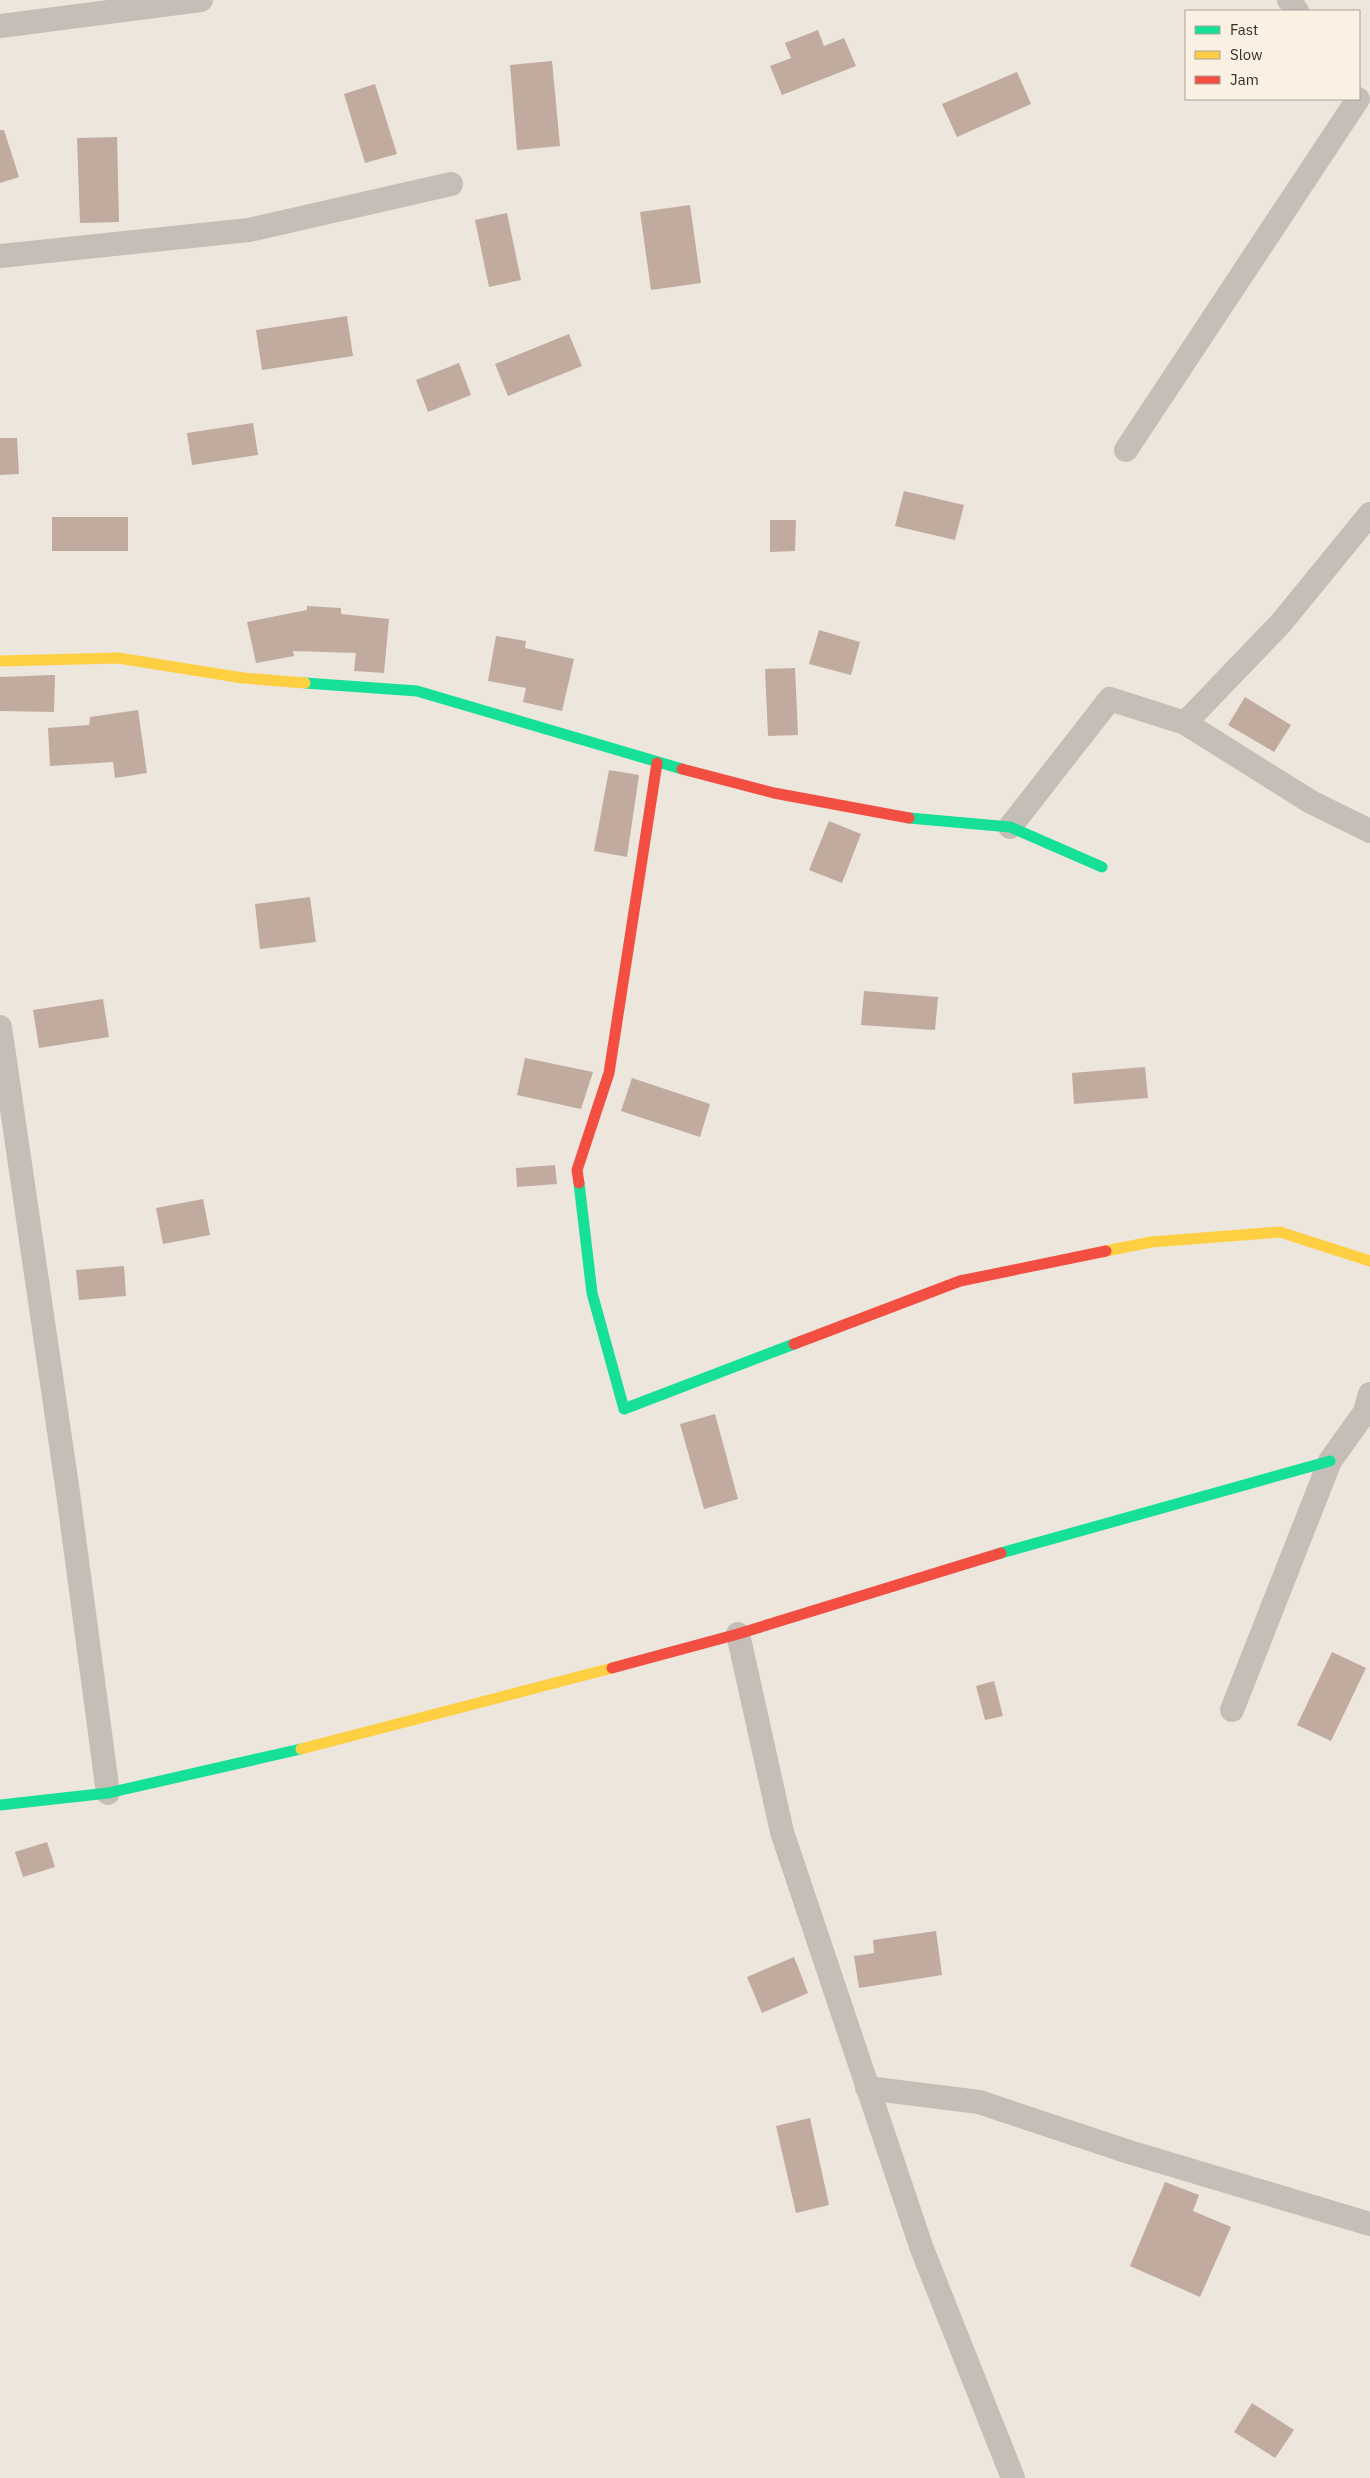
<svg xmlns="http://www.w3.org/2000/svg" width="1370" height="2478" viewBox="0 0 1370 2478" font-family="'IBM Plex Sans',sans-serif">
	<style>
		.building { fill: #c1ab9e }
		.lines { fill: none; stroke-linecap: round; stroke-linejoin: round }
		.street { stroke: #c5beb6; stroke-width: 24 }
		.fast { stroke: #16e098; stroke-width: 11 }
		.slow { stroke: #ffcf43; stroke-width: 11 }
		.jam { stroke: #f24e42; stroke-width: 11 }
	</style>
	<rect width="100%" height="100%" fill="#ece6dd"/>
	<path class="building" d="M818,30L824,46L844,38L856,66L782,95L770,66L791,58L785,43Z
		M552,61L560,146L517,150L510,65Z
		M1017,72L1031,104L957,137L942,104Z
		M375,84L397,154L365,163L344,94Z
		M0,130H4L19,177L0,183Z
		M117,137L119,222L80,223L77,138Z
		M690,205L701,283L651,290L640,212Z
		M507,213L521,280L489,287L475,220Z
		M347,316L353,356L262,370L256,330Z
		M569,334L582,366L508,396L495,364Z
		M459,363L471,395L428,412L416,380Z
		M253,423L258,455L192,465L187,433Z
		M0,438H17L19,474L0,475Z
		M904,491L964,505L955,540L895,526Z
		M52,517H128V551H52Z
		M770,520H796L795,551L770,552Z
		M307,606L341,608V614L389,619L384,673L354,671L356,653L293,651L294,656L256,663L247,622L307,610Z
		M819,630L860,642L851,675L809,664Z
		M496,636L526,641L525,648L574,659L562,711L523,702L526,688L488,681Z
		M795,668L798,735L768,736L765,669Z
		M52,675H55L54,712L0,711V677Z
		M1245,697L1291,725L1274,752L1228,725Z
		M138,710L147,773L115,778L113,762L50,766L48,728L89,725L90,717Z
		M609,770L639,775L627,857L594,851Z
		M829,821L861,834L842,883L809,870Z
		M310,897L316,942L260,949L255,904Z
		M864,991L938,997L935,1030L861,1025Z
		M103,999L109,1037L39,1048L33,1010Z
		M525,1058L593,1072L581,1109L517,1095Z
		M1145,1067L1148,1098L1074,1104L1072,1073Z
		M632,1078L710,1104L700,1137L621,1111Z
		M555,1165L557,1184L517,1187L516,1168Z
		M203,1199L210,1235L163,1244L156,1208Z
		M124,1266L126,1296L79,1300L76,1270Z
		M715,1414L738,1499L704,1509L680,1424Z
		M1332,1652L1366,1668L1331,1741L1297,1725Z
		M994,1681L1003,1716L985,1720L976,1686Z
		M47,1842L55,1867L23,1877L15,1852Z
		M936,1931L942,1975L859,1988L854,1956L874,1953L873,1940Z
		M794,1957L808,1993L762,2013L747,1977Z
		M810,2118L829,2205L796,2213L776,2126Z
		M1165,2182L1199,2195L1193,2211L1231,2227L1200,2297L1130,2266Z
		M1252,2403L1294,2430L1275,2458L1234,2432Z"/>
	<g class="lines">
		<path class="street" d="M1289,0L1297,11
			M0,26L201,0
			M0,256L249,230L451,184
			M1126,450L1358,99
			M1185,723L1281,623L1370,514
			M1010,827L1110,699L1185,723L1311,802L1370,831
			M0,1027L68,1493L108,1793
			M738,1634L782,1832L922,2249L1013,2478
			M1232,1710L1330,1461L1365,1412L1370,1394
			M867,2088L979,2102L1129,2152L1370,2224"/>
		<path class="fast" d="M305,683L417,691L682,769
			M909,818L1010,827L1102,867
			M579,1183L592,1293L624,1409L794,1344
			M1001,1553L1330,1461
			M0,1805L108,1793L301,1749"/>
		<path class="slow" d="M0,661L118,658L243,678L305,683
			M1106,1251L1151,1242L1280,1232L1370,1261
			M301,1749L612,1668"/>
		<path class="jam" d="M682,769L774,793L909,818
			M579,1183L577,1170L609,1073L657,763
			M794,1344L960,1281L1106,1251
			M612,1668L738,1634L1001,1553"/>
	</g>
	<rect x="1185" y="10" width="175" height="90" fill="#faf1e3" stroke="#aba297"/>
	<rect x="1195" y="26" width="25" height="8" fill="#16e098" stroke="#aba297"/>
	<text x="1230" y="35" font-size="15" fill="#352b25">Fast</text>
	<rect x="1195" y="51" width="25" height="8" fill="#ffcf43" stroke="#aba297"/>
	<text x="1230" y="60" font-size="15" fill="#352b25">Slow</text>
	<rect x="1195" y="76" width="25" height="8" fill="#f24e42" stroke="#aba297"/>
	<text x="1230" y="85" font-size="15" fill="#352b25">Jam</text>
</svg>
